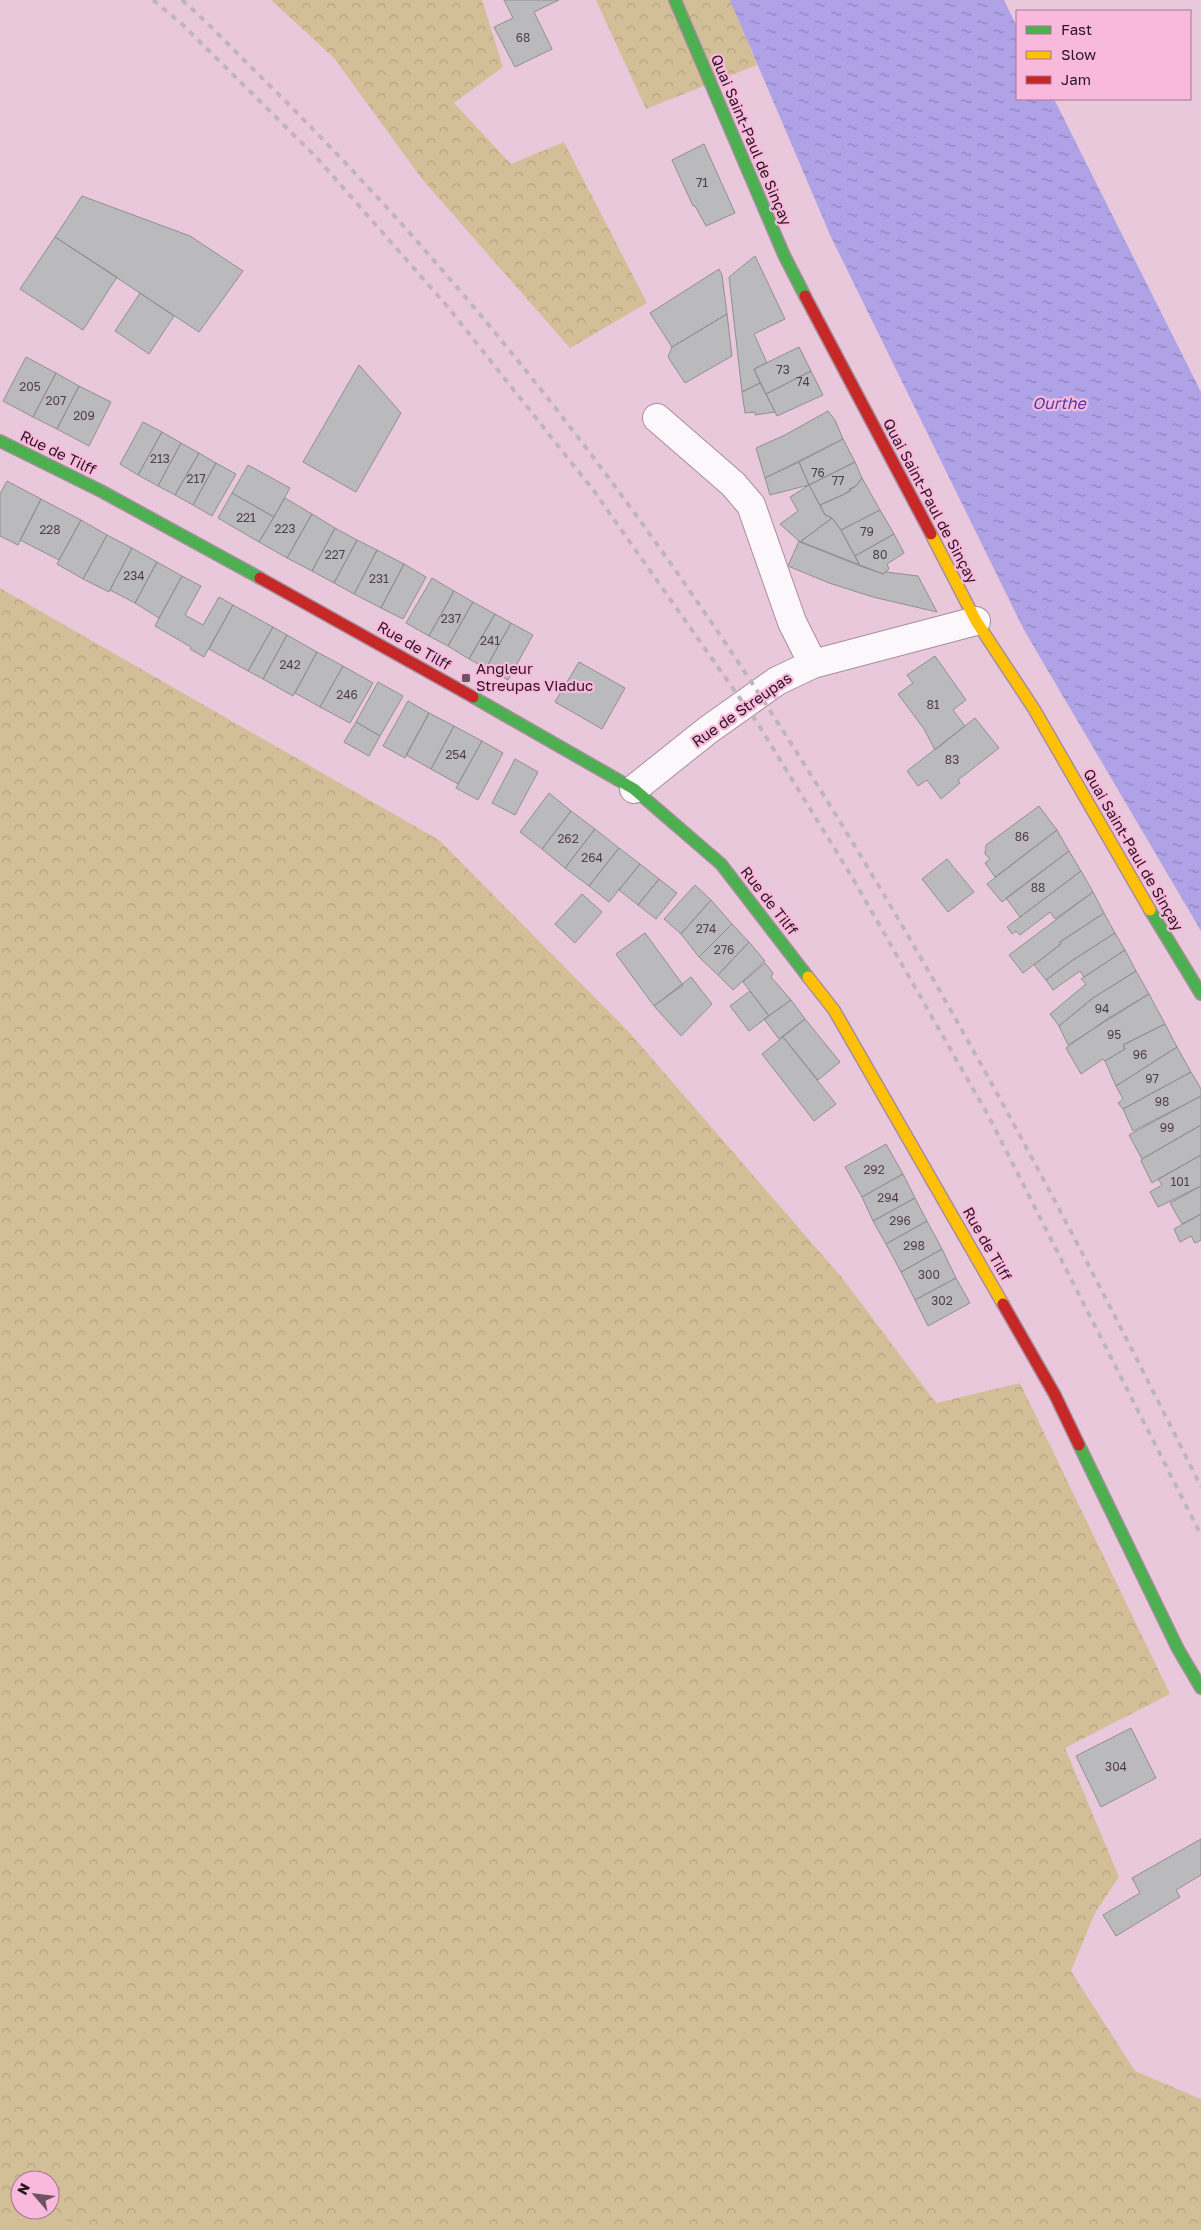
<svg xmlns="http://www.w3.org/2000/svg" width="1201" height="2230" viewBox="0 0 1201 2230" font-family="'Golos Text',sans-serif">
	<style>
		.grass { fill: #d2bf97 }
		.forest { fill: url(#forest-crowns); fill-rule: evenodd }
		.water { fill: url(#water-ripples) }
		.building { fill: #bab9bb; stroke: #908f92 }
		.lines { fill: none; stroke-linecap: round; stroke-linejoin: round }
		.street-casing { stroke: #a78e9c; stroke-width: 30 }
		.fast-casing { stroke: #a78e9c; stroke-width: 14 }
		.slow-casing { stroke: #a78e9c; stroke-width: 14 }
		.jam-casing { stroke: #a78e9c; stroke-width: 14 }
		.street { stroke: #fcf7fa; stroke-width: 28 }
		.fast { stroke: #4caf50; stroke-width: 11 }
		.slow { stroke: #ffc107; stroke-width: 11 }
		.jam { stroke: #c62828; stroke-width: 11 }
		.rail { stroke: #bfb6bb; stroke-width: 4; stroke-dasharray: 6 6; stroke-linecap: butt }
		.poi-dot { fill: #6e5463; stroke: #f9b9dc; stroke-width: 2 }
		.labels { text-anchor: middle; stroke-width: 4.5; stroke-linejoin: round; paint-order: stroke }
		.number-label { font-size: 12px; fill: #503e49 }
		.street-label { font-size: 15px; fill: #2c1523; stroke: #f9b9dc }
		.poi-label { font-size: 15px; fill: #2c1523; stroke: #f9b9dc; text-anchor: start }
		.water-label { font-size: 16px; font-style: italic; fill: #4e3ea6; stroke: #f9b9dc }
	</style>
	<defs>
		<pattern id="forest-crowns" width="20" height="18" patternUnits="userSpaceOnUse" patternTransform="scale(1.25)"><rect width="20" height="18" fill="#d2bf97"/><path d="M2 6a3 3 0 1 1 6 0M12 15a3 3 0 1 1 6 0" fill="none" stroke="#b4a382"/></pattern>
		<pattern id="water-ripples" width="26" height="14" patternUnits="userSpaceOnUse" patternTransform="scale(1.25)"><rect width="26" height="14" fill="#afa2e6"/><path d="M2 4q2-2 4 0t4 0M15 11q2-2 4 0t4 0" fill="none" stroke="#8f83ba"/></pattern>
	</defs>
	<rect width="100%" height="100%" fill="#eac8db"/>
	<path class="grass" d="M0,2217L54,2218L102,2230H0Z"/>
	<path class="forest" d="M271,0H482L503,67L454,103L511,164L564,142L647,303L570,348L422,179L334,58Z
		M596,0H731L757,65L646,109Z
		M0,588L439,840L629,1032L843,1279L936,1403L1020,1383L1170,1694L1065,1748L1119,1877L1095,1913L1071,1971L1135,2071L1201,2099V2230H102L54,2218L0,2217ZM20,2180H50V2210H20Z"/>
	<path class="water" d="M730,0H1004L1017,27V99H1054L1201,392V931L1024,630L831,237Z"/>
	<path class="building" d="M504,0H559L534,12L552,49L515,67L494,27L513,18Z
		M704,144L735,213L706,226L695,206H693L672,160Z
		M82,196L190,236L243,271L199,332L55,237Z
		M55,237L117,277L83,330L20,289Z
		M755,256L785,319L754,334L767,363L754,369L760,383L742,392L729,277Z
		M719,269L722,275L727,314L672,347L650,313Z
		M140,293L174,316L149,354L115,331Z
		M727,314L732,356L685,383L668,357L672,347Z
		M799,347L811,371L766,394L754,369Z
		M26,357L56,373L33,417L3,401Z
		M359,365L401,413L356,492L303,462Z
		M811,371L823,395L777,416L766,394Z
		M56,373L79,386L57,429L33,417Z
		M760,383L775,412L755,415V412L745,413L742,392Z
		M79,386L111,402L89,446L57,429Z
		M828,411L835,420L843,439L765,478L756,448L785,435Z
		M143,422L162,432L138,475L120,464Z
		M162,432L181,443L158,486L138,475Z
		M843,439L855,462L809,485L799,462Z
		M181,443L199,453L175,495L158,486Z
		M199,453L216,463L193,505L175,495Z
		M799,462L809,485L770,495L765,478Z
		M855,462L862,478L856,486L843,495L820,505L809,485Z
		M216,463L236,474L212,516L193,505Z
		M248,465L290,488L274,517L232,493Z
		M862,478L880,510L841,530L832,518L825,515L820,505L851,491L849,489L856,486Z
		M7,481L41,499L18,545L0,536V494Z
		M809,485L825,515L832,518L800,542L780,524L798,511L790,497Z
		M232,493L274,517L259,542L218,518Z
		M285,498L312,514L287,558L259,542Z
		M41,499L81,520L59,560L20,540Z
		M880,510L894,534L855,556L841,530Z
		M312,514L335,528L312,571L287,558Z
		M832,518L841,530L860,566L800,542Z
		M81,520L107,535L83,579L57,564Z
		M335,528L357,540L334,583L312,571Z
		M894,534L904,553L887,564L889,569L883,574L860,566L855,556Z
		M107,535L132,548L109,592L83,579Z
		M357,540L377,550L354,594L334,583Z
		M799,541L883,574L886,572L918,576L937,612L873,597L829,583L788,566Z
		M132,548L157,562L135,603L110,590Z
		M377,550L404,564L381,608L354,594Z
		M157,562L182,576L159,618L135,603Z
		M404,564L426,577L403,619L381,608Z
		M182,576L201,586L185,615L203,625L219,597L233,605L204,657L190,649L191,647L155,626Z
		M432,578L454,591L429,636L406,623Z
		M454,591L473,602L448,646L429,636Z
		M473,602L495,614L469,659L448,646Z
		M233,605L273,627L248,671L209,649Z
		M495,614L511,623L486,668L469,659Z
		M511,623L533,635L508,680L486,668Z
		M273,627L287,635L263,679L248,671Z
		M287,635L317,652L293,696L263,679Z
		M317,652L343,666L320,707L295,693Z
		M935,656L966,700L953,710L965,726L935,750L924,729L898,694L913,683L907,675Z
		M579,662L625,688L602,729L555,702Z
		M343,666L373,683L350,723L320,707Z
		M378,682L403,696L380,736L356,722Z
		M408,701L429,713L405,758L383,746Z
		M429,713L454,726L431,769L406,755Z
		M975,718L999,748L958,780L960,783L941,799L927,780L918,786L907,771Z
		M356,722L380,736L369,756L344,742Z
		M454,726L482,741L458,784L431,769Z
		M482,741L503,753L478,800L456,788Z
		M515,759L538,772L515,815L492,803Z
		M549,793L571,811L542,849L520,832Z
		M1039,806L1057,830L995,877L985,863L990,859L985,854L986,845Z
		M571,811L595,829L565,868L542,849Z
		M595,829L619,848L589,886L565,868Z
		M1057,830L1069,851L1002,902L987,884Z
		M619,848L640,864L609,902L589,886Z
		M1069,851L1081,871L1020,917L1006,898Z
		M947,859L974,892L948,912L922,879Z
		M640,864L659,879L638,905L619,890Z
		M1081,871L1093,892L1055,919L1050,912L1020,935L1016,931L1012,934L1007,927Z
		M659,879L677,893L656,919L638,905Z
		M695,885L711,900L681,934L664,919Z
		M1093,892L1104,913L1060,942L1061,944L1023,973L1009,955Z
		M582,894L602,912L575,943L555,924Z
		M711,900L732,924L699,957L681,934Z
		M1104,913L1115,933L1073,960L1046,980L1034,965L1061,944L1060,942Z
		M732,924L749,942L718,975L699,957Z
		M645,933L683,985L654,1006L616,954Z
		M1115,933L1125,950L1084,977L1080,971L1053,990L1046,980L1073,960Z
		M749,942L765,961L733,990L718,975Z
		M1125,950L1136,971L1093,998L1059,1026L1050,1014L1086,984L1081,979Z
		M765,963L773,973L771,977L791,1000L769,1016L743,982Z
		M1136,971L1149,994L1068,1045L1059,1026L1093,998Z
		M691,977L712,1004L681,1036L654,1006Z
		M750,991L769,1016L749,1031L730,1006Z
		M1149,994L1165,1024L1123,1045L1125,1049L1105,1061L1103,1059L1081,1074L1066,1048L1107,1019Z
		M791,1000L805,1019L779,1039L764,1019Z
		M805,1019L840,1062L818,1080L783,1037Z
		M1165,1024L1177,1047L1116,1086L1105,1061L1125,1049L1123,1045Z
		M783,1037L836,1104L814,1121L762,1054Z
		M1177,1047L1191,1072L1123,1109L1118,1103L1123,1099L1116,1086Z
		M1191,1072L1201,1089V1096L1133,1131L1123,1109Z
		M1201,1096V1125L1142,1159L1129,1135Z
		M1201,1125V1155L1152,1183L1141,1161L1142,1159Z
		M886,1144L903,1174L862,1197L845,1167Z
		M1201,1155V1186L1158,1207L1150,1192L1162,1185L1158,1179Z
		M903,1174L915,1198L873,1221L862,1197Z
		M1201,1186V1214L1182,1224L1170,1203Z
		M915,1198L927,1221L886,1244L873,1221Z
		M1201,1214V1240L1195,1243L1191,1236L1180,1242L1174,1229Z
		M927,1221L942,1249L901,1272L886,1244Z
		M942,1249L956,1278L915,1300L901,1272Z
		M956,1278L970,1303L928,1326L915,1300Z
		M1131,1728L1156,1778L1101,1807L1076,1756Z
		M1201,1839V1875L1176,1890L1180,1897L1116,1936L1103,1915L1140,1893L1132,1878Z"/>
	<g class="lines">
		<g class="street-casing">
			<path id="street" d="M657,418L733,484L751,505L792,622L813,664
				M634,789L708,730L777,681L813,664L976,621"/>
		</g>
		<g class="fast-casing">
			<path id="fast" d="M675,0L784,255L805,296
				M0,441L101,491L260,578
				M473,697L634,789L721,864L808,977
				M1150,910L1201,994
				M1079,1445L1178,1649L1201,1688"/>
		</g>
		<g class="slow-casing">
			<path id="slow" d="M931,534L976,621L1034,709L1150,910
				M808,977L834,1010L1003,1304"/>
		</g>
		<g class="jam-casing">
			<path id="jam" d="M805,296L931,534
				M260,578L473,697
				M1003,1304L1055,1395L1079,1445"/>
		</g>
		<use href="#street" class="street"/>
		<use href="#fast" class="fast"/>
		<use href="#slow" class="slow"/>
		<use href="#jam" class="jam"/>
		<path class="rail" d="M153,0L183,25L317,158L447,306L594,491L758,724L852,877L988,1115L1201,1535
			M182,0C207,22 230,46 254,70C304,119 352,169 399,221C736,596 978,1038 1201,1487"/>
	</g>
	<rect class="poi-dot" x="461" y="673" width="10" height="10" rx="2.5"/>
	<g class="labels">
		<g class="number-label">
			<text x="523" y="42">68</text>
			<text x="702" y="187">71</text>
			<text x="783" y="374">73</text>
			<text x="803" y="386">74</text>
			<text x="30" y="391">205</text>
			<text x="56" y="405">207</text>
			<text x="84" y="420">209</text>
			<text x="160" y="463">213</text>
			<text x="818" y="477">76</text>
			<text x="196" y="483">217</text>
			<text x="838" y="485">77</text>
			<text x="246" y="522">221</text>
			<text x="285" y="533">223</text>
			<text x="50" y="534">228</text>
			<text x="867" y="536">79</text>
			<text x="335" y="559">227</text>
			<text x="880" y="559">80</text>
			<text x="134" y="580">234</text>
			<text x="379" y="583">231</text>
			<text x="451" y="623">237</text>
			<text x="490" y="645">241</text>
			<text x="290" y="669">242</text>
			<text x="347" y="699">246</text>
			<text x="933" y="709">81</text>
			<text x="456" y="759">254</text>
			<text x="952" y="764">83</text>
			<text x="1022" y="841">86</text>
			<text x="568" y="843">262</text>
			<text x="592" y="862">264</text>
			<text x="1038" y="892">88</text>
			<text x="706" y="933">274</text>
			<text x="724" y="954">276</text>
			<text x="1102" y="1013">94</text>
			<text x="1114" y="1039">95</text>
			<text x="1140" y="1059">96</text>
			<text x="1152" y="1083">97</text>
			<text x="1162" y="1106">98</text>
			<text x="1167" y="1132">99</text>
			<text x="874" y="1174">292</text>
			<text x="1180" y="1186">101</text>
			<text x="888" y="1202">294</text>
			<text x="900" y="1225">296</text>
			<text x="914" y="1250">298</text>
			<text x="929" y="1279">300</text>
			<text x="942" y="1305">302</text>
			<text x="1116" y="1771">304</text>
		</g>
		<g class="street-label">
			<text transform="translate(751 140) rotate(67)" y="5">Quai Saint-Paul de Sinçay</text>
			<text transform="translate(58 453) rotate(26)" y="5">Rue de Tilff</text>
			<text transform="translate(930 501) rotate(62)" y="5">Quai Saint-Paul de Sinçay</text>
			<text transform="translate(414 646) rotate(30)" y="5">Rue de Tilff</text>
			<text transform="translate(742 710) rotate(-35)" y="5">Rue de Streupas</text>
			<text transform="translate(1133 850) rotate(60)" y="5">Quai Saint-Paul de Sinçay</text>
			<text transform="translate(769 901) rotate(52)" y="5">Rue de Tilff</text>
			<text transform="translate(987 1244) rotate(60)" y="5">Rue de Tilff</text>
		</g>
		<g class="poi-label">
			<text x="476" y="674">Angleur<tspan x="476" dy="17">Streupas Viaduc</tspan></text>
		</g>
		<g class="water-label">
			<text x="1059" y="409">Ourthe</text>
		</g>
	</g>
	<rect x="1016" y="10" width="175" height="90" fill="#f9b9dc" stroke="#a77792"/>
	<rect x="1026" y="26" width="25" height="8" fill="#4caf50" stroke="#a77792"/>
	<text x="1061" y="35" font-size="15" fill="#2c1523">Fast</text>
	<rect x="1026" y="51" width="25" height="8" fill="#ffc107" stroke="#a77792"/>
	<text x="1061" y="60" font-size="15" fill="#2c1523">Slow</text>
	<rect x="1026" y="76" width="25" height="8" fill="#c62828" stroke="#a77792"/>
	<text x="1061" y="85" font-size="15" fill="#2c1523">Jam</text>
	<g transform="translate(35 2195) rotate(298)"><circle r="24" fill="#f9b9dc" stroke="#a77792"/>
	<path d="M0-4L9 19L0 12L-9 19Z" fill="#6e5463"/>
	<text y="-8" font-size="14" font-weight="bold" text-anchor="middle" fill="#2c1523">N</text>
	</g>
</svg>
